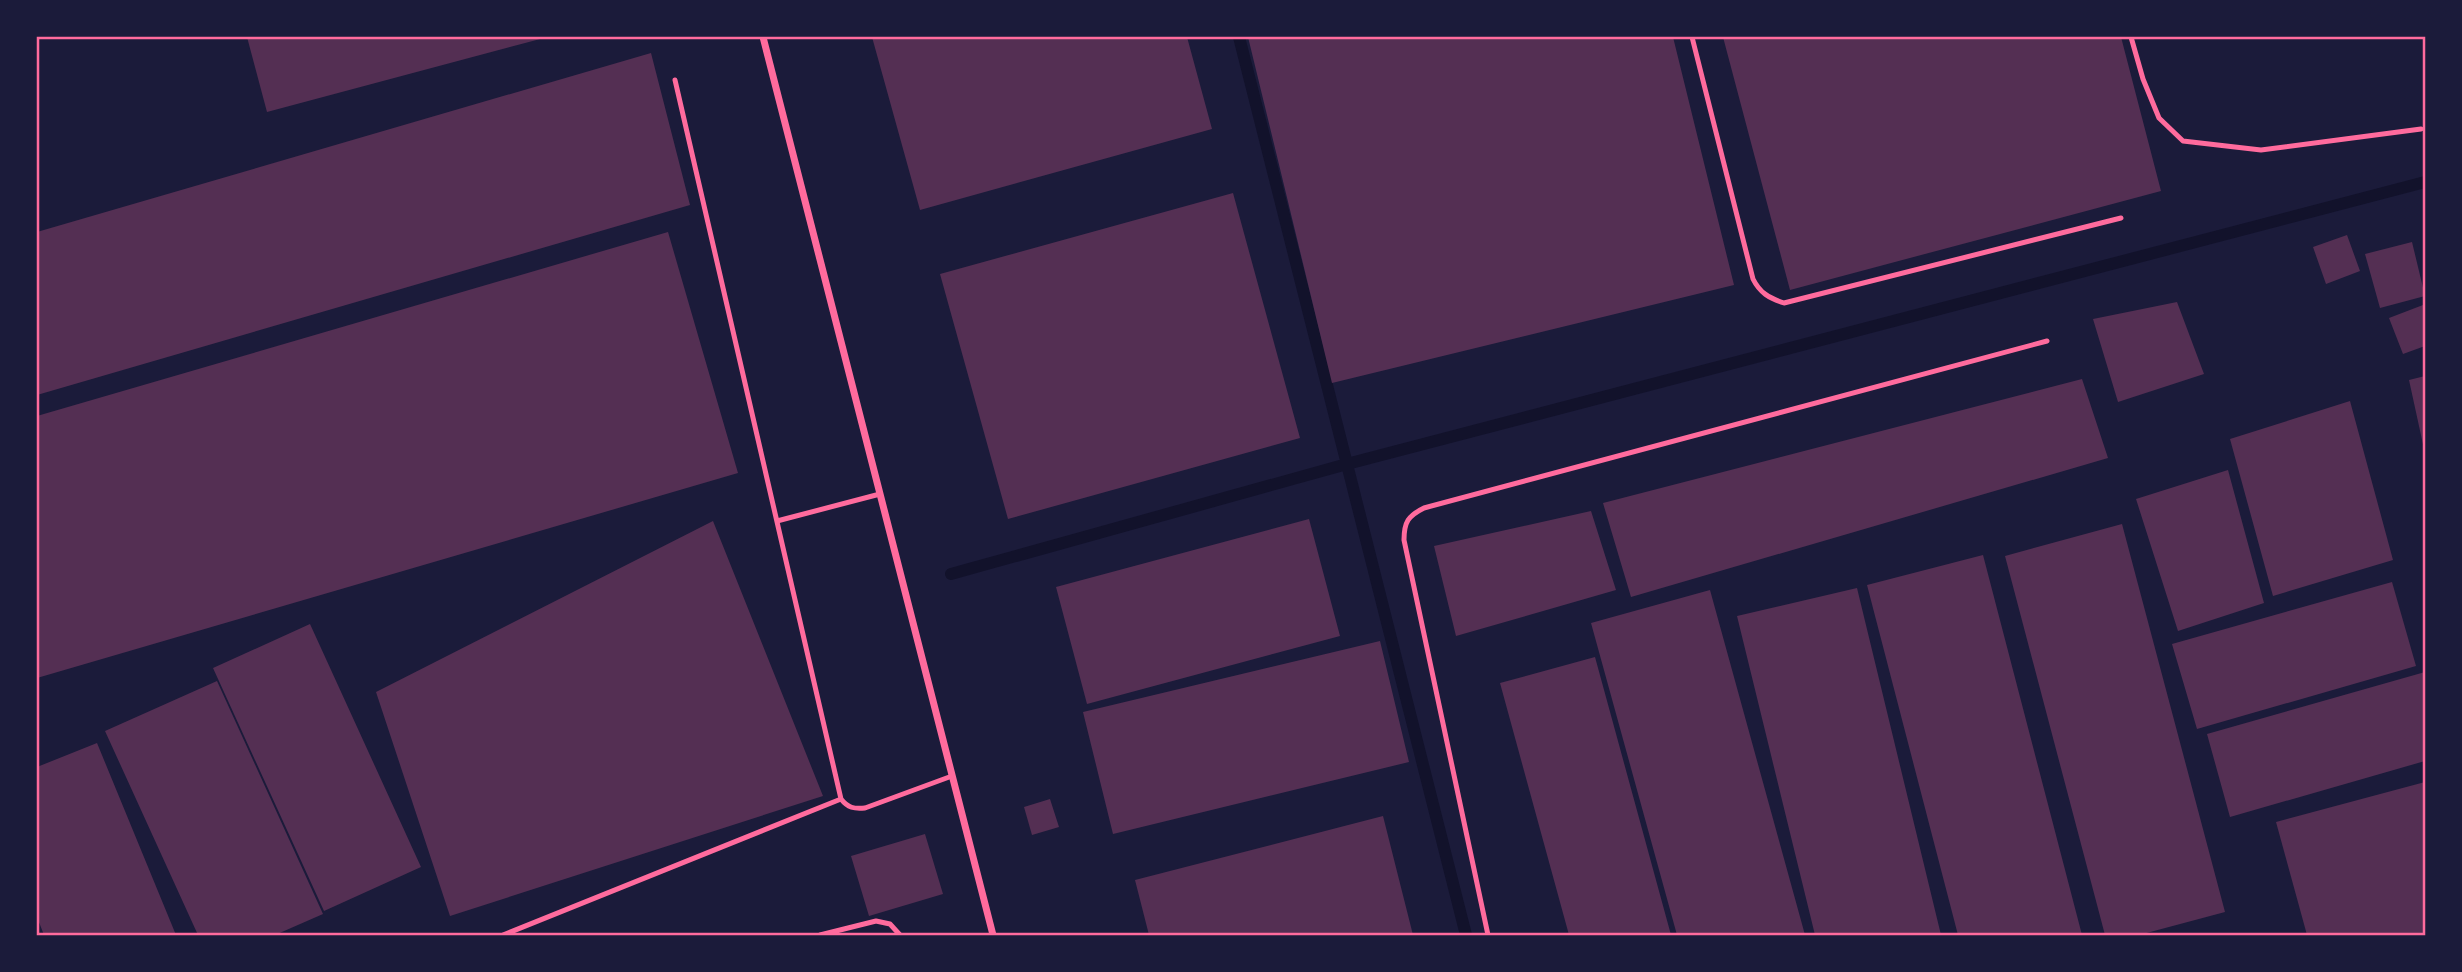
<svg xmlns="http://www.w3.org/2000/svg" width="2462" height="972" viewBox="0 0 2462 972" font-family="Bitter,serif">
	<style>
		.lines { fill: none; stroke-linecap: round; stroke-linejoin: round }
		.stream { stroke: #12122b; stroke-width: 12 }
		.building { fill: #542f53 }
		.service { stroke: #ff6b9d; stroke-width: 5 }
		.minor { stroke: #ff6b9d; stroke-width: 7 }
		.neatline { fill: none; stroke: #ff6b9d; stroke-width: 2.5 }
	</style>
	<rect width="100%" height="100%" fill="#1b1b3a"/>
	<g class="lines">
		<path class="stream" d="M1239,37L1466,935
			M951,574L1347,464L2425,182"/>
	</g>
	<path class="building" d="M247,37H544V38L267,112Z
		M872,37H1187L1212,129L920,210Z
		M1248,37H1673L1734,285L1332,383Z
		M1723,37H2121L2161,191L1790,290Z
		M651,53L690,205L37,395V232Z
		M1233,193L1300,438L1008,519L940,274Z
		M668,232L738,473L37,678V416Z
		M2347,235L2360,271L2326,284L2313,247Z
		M2412,242L2425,296L2380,308L2365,254Z
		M2177,302L2204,374L2118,402L2093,319Z
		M2423,305L2425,311V346L2403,354L2389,318Z
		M2425,376V449H2424L2409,380Z
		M2082,379L2108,458L1631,597L1603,503Z
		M2350,401L2393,560L2273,596L2230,439Z
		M2228,470L2264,603L2178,631L2136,499Z
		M1591,511L1616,590L1456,636L1434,546Z
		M1309,519L1340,636L1087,704L1056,587Z
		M713,521L823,796L450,916L376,692Z
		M2122,524L2225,912L2139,935H2105L2005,556Z
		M1983,555L2082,935H1958L1867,585Z
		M2392,582L2416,666L2197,729L2172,644Z
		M1857,588L1941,935H1815L1737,616Z
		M1710,590L1805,935H1677L1591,623Z
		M310,624L421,867L324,911L213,668Z
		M1380,641L1409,762L1113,834L1083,712Z
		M1595,657L1671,935H1569L1500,683Z
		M2425,672V761L2230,817L2207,734Z
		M217,681L323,914L275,935H198L105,731Z
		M97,743L176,935H44L37,917V767Z
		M2425,782V935H2307L2276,822Z
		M1050,799L1059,827L1032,835L1024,807Z
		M1383,816L1413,935H1149L1135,880Z
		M925,834L943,894L869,916L851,856Z"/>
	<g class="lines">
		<path class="service" d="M1692,37L1753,279C1760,293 1769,298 1784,303L2121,218
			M2131,37L2143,79L2159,118L2183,141L2261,150L2421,129
			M675,80L841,799C848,808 854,809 865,808L952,776
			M777,521L880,494
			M503,935L841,799
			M820,935L876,921L890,924L900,935
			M1488,935L1404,540C1404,522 1408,516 1424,508L2047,341"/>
		<path class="minor" d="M763,37L993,935"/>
	</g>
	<rect width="2462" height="972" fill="none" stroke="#1b1b3a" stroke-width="77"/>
	<rect x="38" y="38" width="2386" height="896" class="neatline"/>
</svg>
